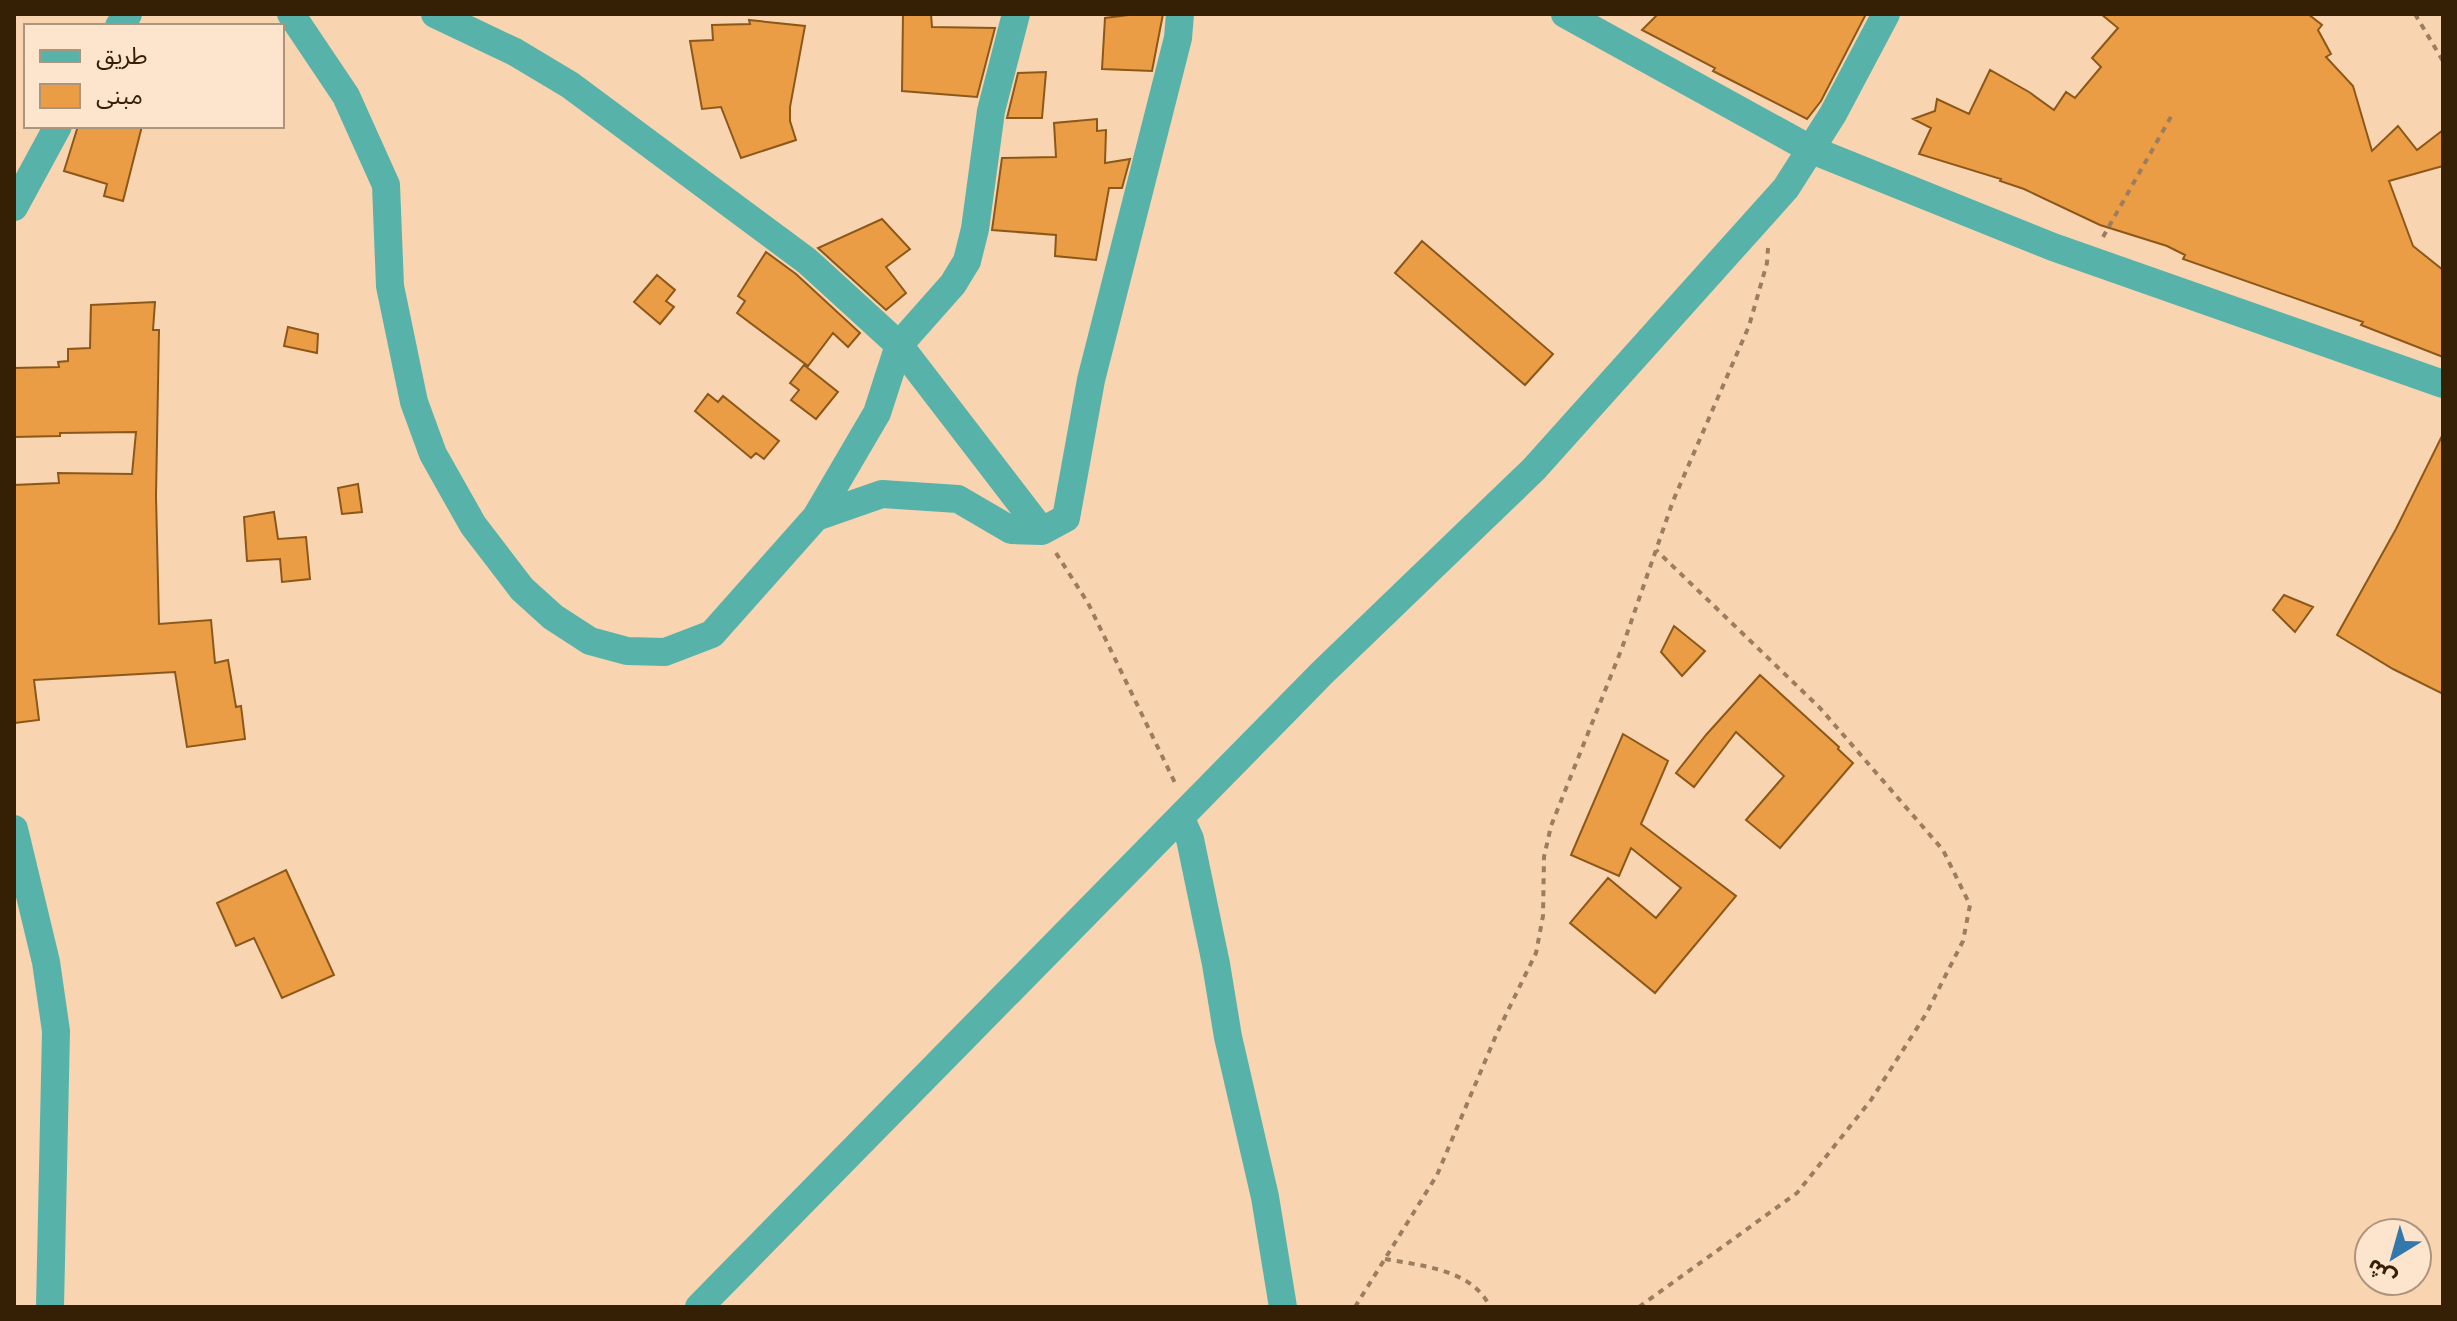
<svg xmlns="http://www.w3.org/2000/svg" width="2457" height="1321" viewBox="0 0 2457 1321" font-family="'DM Sans','Noto Sans Arabic',sans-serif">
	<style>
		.building { fill: #ea9d45; stroke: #8c5819; stroke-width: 2 }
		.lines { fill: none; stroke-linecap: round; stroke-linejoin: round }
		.path { stroke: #9b7d5f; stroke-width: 4; stroke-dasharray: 6 6; stroke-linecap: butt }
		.minor { stroke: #57b3a9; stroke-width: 28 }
	</style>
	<rect width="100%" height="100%" fill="#f8d4b1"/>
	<path class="building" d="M903,14H931L932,27L995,28L977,97L902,91Z
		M1136,14H1163L1152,71L1102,69L1105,18Z
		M1658,14H1866L1821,101L1807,119L1713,71L1715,68L1642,30Z
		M2101,14H2308L2322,25L2318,30L2331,54L2326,57L2353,86L2372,151L2398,126L2417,150L2443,130V166L2389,181L2413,246L2443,270V357L2361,325L2363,322L2183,259L2185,255L2167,246L2100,225L2024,189L2000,181L2001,179L1919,154L1931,128L1913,119L1935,111L1937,99L1969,114L1990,70L2029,92L2054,110L2066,92L2075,98L2101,67L2092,58L2118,28Z
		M749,20L805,26L790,107V121L796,140L741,158L721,107L702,109L690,41L713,40L712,25L750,24Z
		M1046,72L1042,118H1007L1018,73Z
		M1097,119V131L1106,130L1105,163L1130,159L1122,188H1109L1096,260L1055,256L1056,235L992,230L1002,158L1056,157L1054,123Z
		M78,126H142L123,201L104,196L107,184L64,171Z
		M882,219L910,249L886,267L906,293L886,310L818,248Z
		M1422,241L1553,354L1525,385L1395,273Z
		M766,252L796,274L860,333L848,347L833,333L808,366L737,313L745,301L738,296Z
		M657,275L675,290L666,301L674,307L660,324L634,302Z
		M155,302L153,330H159L156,496L159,624L211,620L215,663L228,660L236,707L241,706L245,739L187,747L175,672L34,680L39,720L14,723V485L59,483L58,473L132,474L136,432L60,433V436L14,437V368L59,367L58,362L68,361V349L90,348L91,305Z
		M288,327L318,334L317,353L284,346Z
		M804,365L838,392L816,419L791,400L799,390L790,383Z
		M708,394L718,402L723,396L779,441L764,459L756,453L751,458L695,411Z
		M2443,434V694L2393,669L2337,635L2396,529Z
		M358,484L362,512L342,514L338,488Z
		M274,512L278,539L306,537L310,579L282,582L280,559L247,561L244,517Z
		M2284,595L2313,607L2295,632L2273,610Z
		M1674,626L1705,651L1682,676L1661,652Z
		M1760,675L1839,747L1838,749L1853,763L1780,848L1746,820L1784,776L1736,732L1694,787L1676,773L1706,735Z
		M1623,734L1668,761L1641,824L1736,896L1655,993L1570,923L1608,878L1656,918L1681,888L1631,848L1619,876L1571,855Z
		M286,870L334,975L282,998L254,938L236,946L217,903Z"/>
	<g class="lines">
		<path class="path" d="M2415,14L2443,61
			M2103,237L2172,115
			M1056,553L1088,603L1177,787
			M1385,1259C1422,1266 1472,1269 1490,1307
			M1355,1307L1437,1175L1497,1033L1536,953L1543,916L1544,857L1551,826L1622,648L1673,501L1749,326L1767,263L1768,248
			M1639,1307L1797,1193L1871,1100L1926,1014L1963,941L1970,905L1943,850L1820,708L1656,550"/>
		<path class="minor" d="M291,14L346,96L386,185L390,286L414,402L433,454L473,525L522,589L553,617L590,641L627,651L665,652L712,634L816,517L882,494L958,499L1011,530L1042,531L1066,518L1091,380L1178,38L1180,14
			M435,14L515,52L570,85L807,261L899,345L1042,531
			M1565,14L1812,150L2053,247L2443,384
			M119,26L128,14
			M14,207L58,126
			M816,517L877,413L899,345L953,284L967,261L975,229L991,111L1016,14
			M1181,819L1190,839L1216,964L1228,1037L1265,1197L1283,1307
			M14,829L46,962L56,1031L50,1307
			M699,1307L1322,673L1534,469L1786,188L1833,114L1886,14"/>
	</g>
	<rect width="2457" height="1321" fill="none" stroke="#351f05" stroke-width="32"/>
	<rect x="24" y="24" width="260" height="104" fill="#fce4cd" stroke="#ac957d" stroke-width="2"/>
	<rect x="40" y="50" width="40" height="12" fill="#57b3a9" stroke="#ac957d" stroke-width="2"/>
	<text x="96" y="64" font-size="24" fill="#351f05">طريق</text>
	<rect x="40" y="84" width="40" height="24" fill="#ea9d45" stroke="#ac957d" stroke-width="2"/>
	<text x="96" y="104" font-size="24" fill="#351f05">مبنى</text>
	<g transform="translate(2393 1257) rotate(217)"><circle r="38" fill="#fce4cd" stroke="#ac957d" stroke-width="2"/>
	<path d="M0-6L14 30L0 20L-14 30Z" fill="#3477ad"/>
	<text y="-12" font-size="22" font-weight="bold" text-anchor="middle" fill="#351f05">ش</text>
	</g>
</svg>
